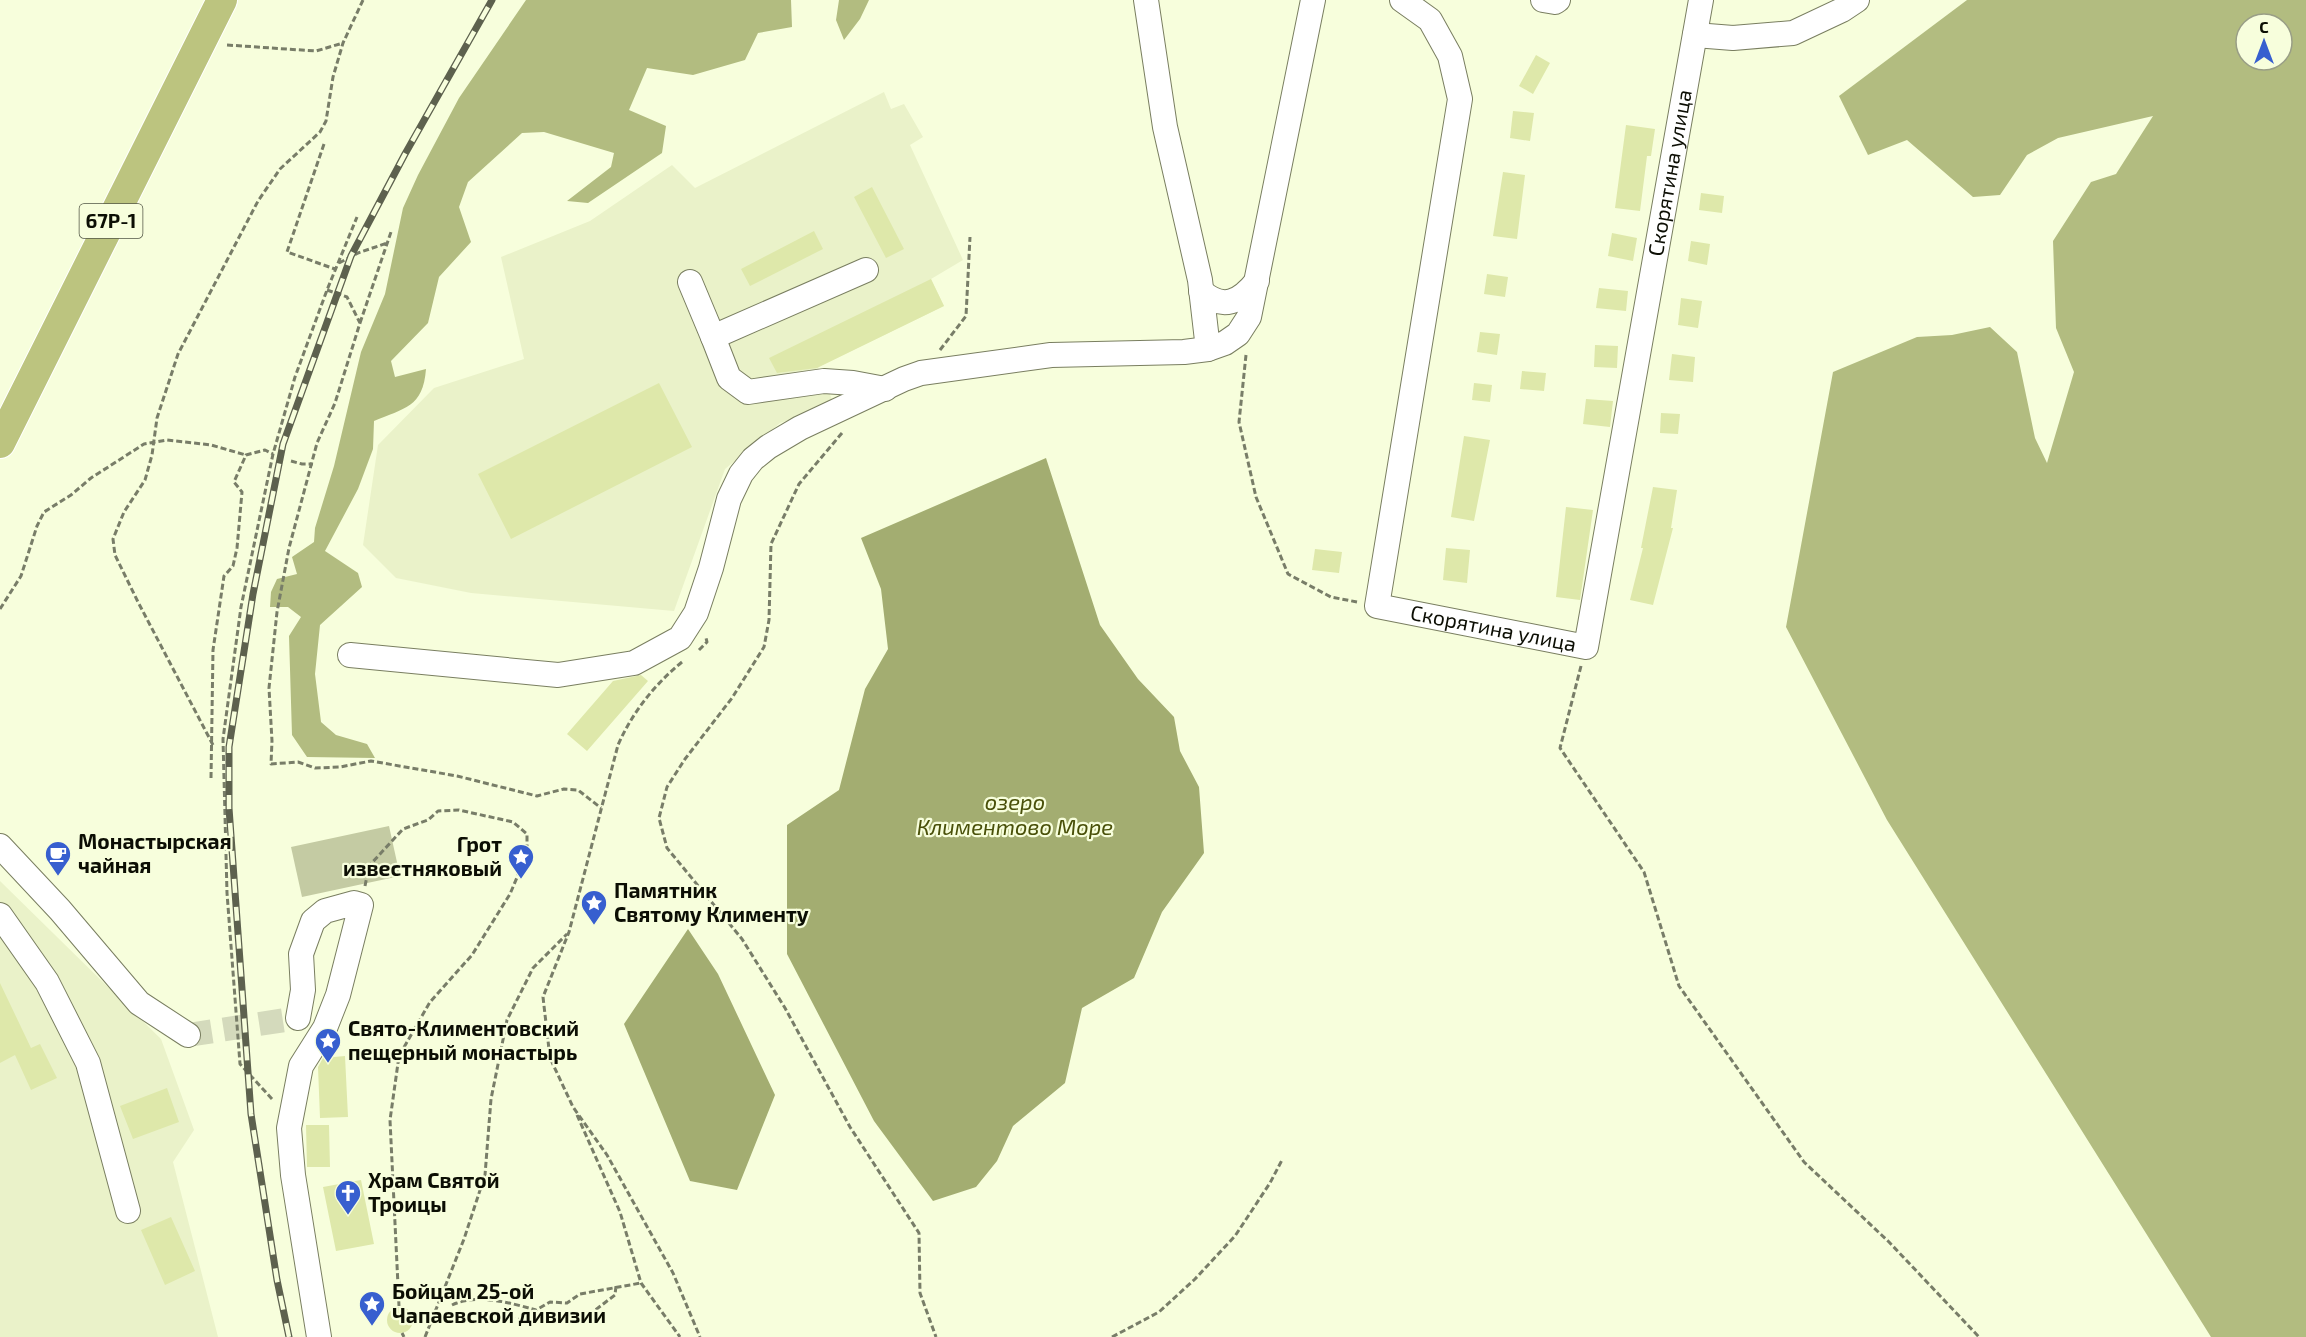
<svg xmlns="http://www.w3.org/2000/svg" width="2306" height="1337" viewBox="0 0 2306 1337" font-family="'Exo 2',sans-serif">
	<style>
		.built { fill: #eaf2c9 }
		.green { fill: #c4cba3 }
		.forest { fill: #b2bc80; fill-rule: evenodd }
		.water { fill: #a3ad71 }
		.building { fill: #dee8aa }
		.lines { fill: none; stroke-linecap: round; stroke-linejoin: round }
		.minor-tunnel { stroke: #d4dabc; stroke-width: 24; stroke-dasharray: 24 12; stroke-linecap: butt }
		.minor-casing { stroke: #797e60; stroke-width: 26 }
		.major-casing { stroke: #fff; stroke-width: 32 }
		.path { stroke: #787d68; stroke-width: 3; stroke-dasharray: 6 3; stroke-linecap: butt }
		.minor { stroke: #fff; stroke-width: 24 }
		.major { stroke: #bcc47f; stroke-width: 30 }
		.rail-casing { stroke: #5d614e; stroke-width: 7 }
		.rail { stroke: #f7fedc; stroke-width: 4.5; stroke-dasharray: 14; stroke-linecap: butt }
		.labels { text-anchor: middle; stroke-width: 4.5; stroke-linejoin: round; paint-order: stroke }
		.shield { fill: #f7fedc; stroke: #525645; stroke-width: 1.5 }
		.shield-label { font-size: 20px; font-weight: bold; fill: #0c0e04 }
		.street-label { font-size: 21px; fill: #0c0e04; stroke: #f7fedc }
		.poi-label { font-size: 21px; font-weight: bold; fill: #0c0e04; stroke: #f7fedc; text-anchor: start }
		.water-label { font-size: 22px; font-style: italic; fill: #495009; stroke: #f7fedc }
	</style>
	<rect width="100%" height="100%" fill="#f7fedc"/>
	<path class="built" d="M884,92L891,109L904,104L923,137L910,145L963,260L931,279L944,306L818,367L834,404L780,423L725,469L674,611L471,593L396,578L363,545L378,445L434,388L524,359L501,257L590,221L672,165L695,188Z
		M0,881L161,1039L194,1130L173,1162L218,1337H0Z"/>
	<path class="green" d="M389,826L400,876L302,897L291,847Z"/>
	<path class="forest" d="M526,0H791L792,27L758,33L745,60L693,75L647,68L629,110L666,126L662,153L588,203L567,201L611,167L614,153L544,132L522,133L468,182L459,207L471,242L439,277L428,323L391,361L395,377L426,369C423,408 404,408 374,421L373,449L358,489L325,551L358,573L362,587L320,625L315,674L321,722L336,735L367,744L375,758L307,757L292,735L289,636L301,617L288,607H270L271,592L277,579L297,574L292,557L314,542L315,528L334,466L361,352L385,294L403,208L418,175L459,98Z
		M839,0H869L860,19L844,40L836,20Z
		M1967,0H2306V1337H2211L1887,820L1786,627L1833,372L1917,337L1952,335L1990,327L2017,352L2035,438L2047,463L2074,372L2056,328L2053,241L2091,182L2116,174L2153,116L2058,138L2027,155L2000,195L1973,197L1907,140L1868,155L1839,96ZM2246,24H2282V60H2246Z"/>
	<path class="water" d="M1046,458L1100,625L1138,679L1174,717L1180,751L1199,787L1204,853L1162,912L1134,978L1082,1008L1065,1083L1013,1126L997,1161L976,1187L933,1201L874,1121L787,954V825L839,790L865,689L888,649L881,589L861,538Z
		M688,929L718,974L775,1095L737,1190L690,1181L624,1024Z"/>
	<path class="building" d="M1536,55L1550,63L1533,94L1519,86Z
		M1513,111L1534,113L1530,141L1510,138Z
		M1626,125L1655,129L1651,156H1647L1640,211L1615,208Z
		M1503,172L1525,175L1517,239L1493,236Z
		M872,187L904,249L886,258L854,197Z
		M1701,193L1724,196L1722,213L1699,210Z
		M814,231L823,249L750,286L741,269Z
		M1612,233L1637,238L1633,261L1608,256Z
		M1691,241L1710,244L1707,265L1688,261Z
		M1487,274L1508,277L1505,297L1484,294Z
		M931,279L944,306L817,368L777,373L769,358Z
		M1599,288L1628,291L1626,311L1596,308Z
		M1681,298L1702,301L1698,328L1678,325Z
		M1480,332L1500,334L1497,355L1477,352Z
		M1595,345L1618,346L1617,368L1594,367Z
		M1672,354L1695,357L1693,382L1669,380Z
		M1522,371L1546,373L1544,391L1520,389Z
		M659,383L692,447L511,539L478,474Z
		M1474,383L1492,385L1490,402L1472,400Z
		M1586,399L1613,401L1610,427L1583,424Z
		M1661,413L1680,414L1678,434L1660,433Z
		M1464,436L1490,440L1474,521L1451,517Z
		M1653,487L1677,490L1671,528H1673L1653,605L1630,600L1643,548H1641Z
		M1566,507L1593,510L1580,600L1556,597Z
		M1446,548L1470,550L1467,583L1443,580Z
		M1315,549L1342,552L1339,573L1312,570Z
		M641,675L648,681L587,751L567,734L613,681Z
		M0,983L31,1048L40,1044L57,1078L31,1090L15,1055L0,1063Z
		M345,1056L348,1117L320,1118L318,1067L323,1058Z
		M167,1088L179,1122L133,1139L120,1106Z
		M306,1125H329L330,1167H307Z
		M361,1180L374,1244L336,1251L323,1187Z
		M171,1217L195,1271L165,1285L141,1230Z
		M387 1320a13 13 0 1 1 26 0a13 13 0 1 1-26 0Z"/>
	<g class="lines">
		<path class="minor-tunnel" d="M188,1035L298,1018"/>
		<g class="minor-casing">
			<g id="minor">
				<path d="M1146,0L1165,127L1200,280L1208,349"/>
				<path id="s1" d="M1402,0L1430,20L1450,56L1460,99L1377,606L1586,647L1701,0"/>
				<path d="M1543,0L1555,2L1558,0"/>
				<path d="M1695,35L1733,38L1793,33L1842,10L1857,0"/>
				<path d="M866,270L713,337L729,378L748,392L824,381L853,383L885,389"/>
				<path d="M690,282L713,337"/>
				<path d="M1201,291C1223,311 1240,302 1257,281"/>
				<path d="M350,655L558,675L634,663L680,638L696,613L711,568L729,499L741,474L753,459L768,447L800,428L904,379L921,373L1051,355L1184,352L1208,349L1225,343L1238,334L1249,317L1313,0"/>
				<path d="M0,846L60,910L139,1003L188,1035"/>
				<path d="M0,915L47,982L88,1063L128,1211"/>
				<path d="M298,1018L303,990L301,954L313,921L325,911L354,903L361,905L338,995L325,1028L301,1066L289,1128L293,1175L319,1337"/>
			</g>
		</g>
		<g class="major-casing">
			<path id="major" d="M0,443L222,0"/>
		</g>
		<path class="path" d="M227,45L316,51L343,43
			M324,144L287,252L335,269
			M339,263L358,253L387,243
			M327,290L347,297L360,323L335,403L317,443L289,548L277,612L269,688L272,741L271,764L298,762L315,768L340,767L371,761L457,776L537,796L564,789L578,790L601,808
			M360,323L391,232
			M940,350L966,316L970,237
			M1246,355L1239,422L1256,497L1288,574L1331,597L1357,602
			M842,433L799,484L771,544L769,620L764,647L732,698L685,759L667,787L659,818L667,848L742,939L785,1008L850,1127L919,1233L920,1293L936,1337
			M291,461L302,464H313
			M0,609L21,576L37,526L44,512L71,495L91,478L144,444L167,440L211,445L246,455
			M699,650L707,642L706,638
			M682,662C654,685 632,713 618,745L569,932L543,997L550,1058L573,1107L607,1155L673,1273L700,1337
			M1581,666L1560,748L1644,872L1679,986L1804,1162L1889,1242L1979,1337
			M213,745L138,602L115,555L113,539L124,512L145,480L152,455L157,418L178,354L258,201L280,169L320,132L326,121L333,77L343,43L363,0
			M211,778L213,650L224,576L233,566L237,548L242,492L234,482L246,455L265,450L273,454
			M365,886L369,866L403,829L428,820L438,811L459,810L513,822L527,834V854L510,894L472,955L430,1002L399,1056L390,1120L399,1306
			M272,1099L240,1064L227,893L223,739L241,607L273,454L295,377L327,290L357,217
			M577,1115L620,1212L641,1283L680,1337
			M452,1305C477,1293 511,1303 536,1310L550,1302L567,1303L580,1294L641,1283
			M509,1318L549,1323L586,1317L615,1295L616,1286
			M402,1333L404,1337
			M425,1337L464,1239L485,1175L491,1099L507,1020L533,968L567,934
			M1112,1337L1159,1312L1195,1279L1235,1236L1270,1183L1282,1160"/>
		<use href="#minor" class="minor"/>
		<use href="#major" class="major"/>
		<g class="rail-casing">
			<path id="rail" d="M289,1337L277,1280L251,1114L229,808V747L253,594L283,444L351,256L405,154L492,0"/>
		</g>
		<use href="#rail" class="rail"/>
	</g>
	<defs>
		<g id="cafe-pin" transform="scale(1.35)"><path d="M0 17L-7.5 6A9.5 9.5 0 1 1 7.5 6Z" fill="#375fcf" stroke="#f7fedc"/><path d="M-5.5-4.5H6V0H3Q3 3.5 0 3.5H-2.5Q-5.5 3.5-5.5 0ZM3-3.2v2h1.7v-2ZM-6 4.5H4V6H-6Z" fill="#fff"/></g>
		<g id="sight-pin" transform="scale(1.35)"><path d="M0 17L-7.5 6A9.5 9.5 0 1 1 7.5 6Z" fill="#375fcf" stroke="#f7fedc"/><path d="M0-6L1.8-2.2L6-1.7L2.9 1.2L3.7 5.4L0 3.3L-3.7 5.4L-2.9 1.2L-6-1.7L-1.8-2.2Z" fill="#fff"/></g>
		<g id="church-pin" transform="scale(1.35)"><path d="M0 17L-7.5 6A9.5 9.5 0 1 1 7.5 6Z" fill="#375fcf" stroke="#f7fedc"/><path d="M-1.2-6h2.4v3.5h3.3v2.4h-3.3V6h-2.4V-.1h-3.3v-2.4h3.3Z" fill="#fff"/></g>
	</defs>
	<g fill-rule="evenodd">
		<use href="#cafe-pin" x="58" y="854"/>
		<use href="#sight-pin" x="521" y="857"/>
		<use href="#sight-pin" x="594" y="903"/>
		<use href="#sight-pin" x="328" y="1041"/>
		<use href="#church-pin" x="348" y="1193"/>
		<use href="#sight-pin" x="372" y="1304"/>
	</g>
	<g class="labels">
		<rect class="shield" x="79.5" y="204" width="63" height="34" rx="4.5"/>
		<g class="shield-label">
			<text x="111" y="228">67Р-1</text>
		</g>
		<g class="street-label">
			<text dy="7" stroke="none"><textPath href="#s1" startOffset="1328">Скорятина улица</textPath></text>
			<text dy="7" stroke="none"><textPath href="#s1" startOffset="752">Скорятина улица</textPath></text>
		</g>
		<g class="poi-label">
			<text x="78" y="849">Монастырская<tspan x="78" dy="24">чайная</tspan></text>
			<text x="502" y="852" text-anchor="end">Грот<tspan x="502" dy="24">известняковый</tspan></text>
			<text x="614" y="898">Памятник<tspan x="614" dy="24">Святому Клименту</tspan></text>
			<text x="348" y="1036">Свято-Климентовский<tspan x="348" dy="24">пещерный монастырь</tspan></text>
			<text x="368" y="1188">Храм Святой<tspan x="368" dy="24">Троицы</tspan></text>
			<text x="392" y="1299">Бойцам 25-ой<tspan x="392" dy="24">Чапаевской дивизии</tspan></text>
		</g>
		<g class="water-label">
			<text x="1015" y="810">озеро<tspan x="1015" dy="25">Климентово Море</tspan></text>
		</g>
	</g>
	<g transform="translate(2264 42)"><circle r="28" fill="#f7fedc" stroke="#999e86" stroke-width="1.5"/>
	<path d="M0-4.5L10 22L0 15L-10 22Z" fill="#375fcf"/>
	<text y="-9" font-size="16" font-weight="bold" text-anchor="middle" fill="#0c0e04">С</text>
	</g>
</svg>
